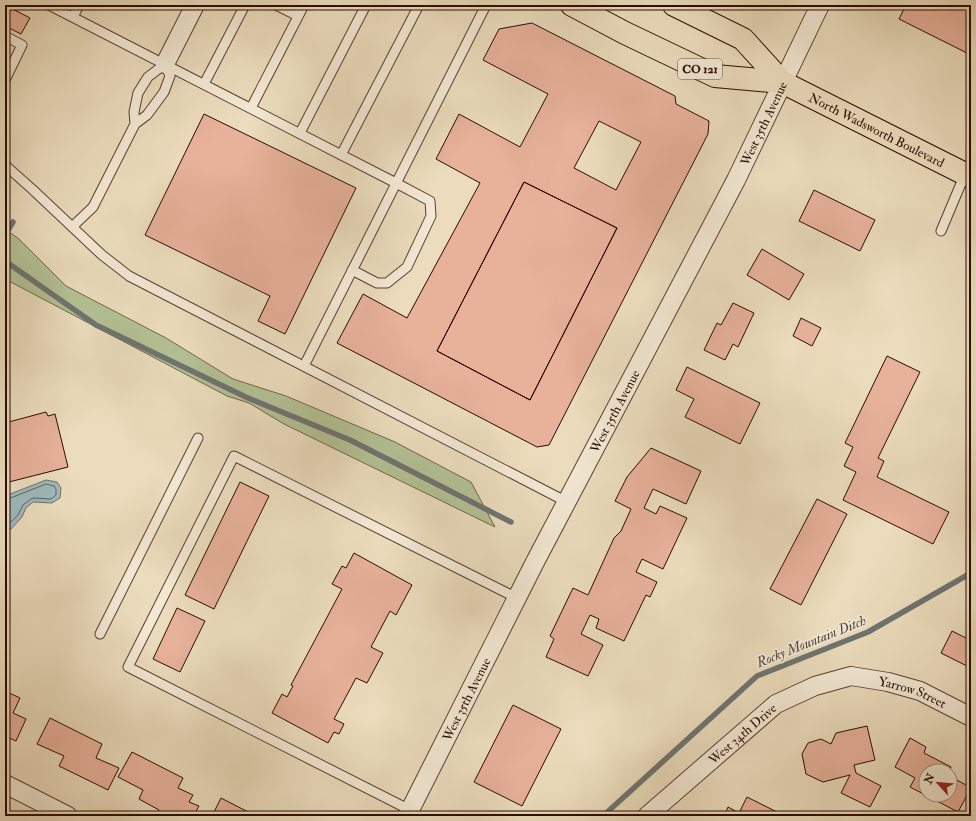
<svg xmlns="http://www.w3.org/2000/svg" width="976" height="821" viewBox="0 0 976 821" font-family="'IM FELL Double Pica',serif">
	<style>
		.green { fill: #b3c194; stroke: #6e674a }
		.water { fill: #9eb9bc; stroke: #6f7471 }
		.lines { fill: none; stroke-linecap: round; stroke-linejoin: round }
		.shore { stroke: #64635e; stroke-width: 1 }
		.stream { stroke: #6f7471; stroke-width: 5.5 }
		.building { fill: #e7b19a; stroke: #290d01; fill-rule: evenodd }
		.lane-casing { stroke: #5a4130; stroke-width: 11 }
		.street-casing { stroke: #5a4130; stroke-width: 20 }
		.primary-casing { stroke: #290d01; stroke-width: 24 }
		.lane { stroke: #f2e8d4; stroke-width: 9 }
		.street { stroke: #f2e8d4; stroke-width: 18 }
		.primary { stroke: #ebdcbd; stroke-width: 22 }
		.labels { text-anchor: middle; stroke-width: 3.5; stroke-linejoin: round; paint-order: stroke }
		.shield { fill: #f2e8d4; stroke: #654f40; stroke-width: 1 }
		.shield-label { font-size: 12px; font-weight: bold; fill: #290d01 }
		.street-label { font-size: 13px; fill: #290d01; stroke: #f2e8d4 }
		.water-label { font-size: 14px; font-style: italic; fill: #524942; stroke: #f2e8d4 }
	</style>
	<rect width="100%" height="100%" fill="#ebdcbd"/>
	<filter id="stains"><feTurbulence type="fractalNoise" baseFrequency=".005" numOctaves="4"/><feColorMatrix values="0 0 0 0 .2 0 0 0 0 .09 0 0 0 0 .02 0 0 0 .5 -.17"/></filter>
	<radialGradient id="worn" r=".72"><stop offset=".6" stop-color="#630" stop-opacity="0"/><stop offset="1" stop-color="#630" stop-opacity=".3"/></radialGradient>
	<path class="green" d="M5,229L19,239L66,286L166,338L233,379L286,396L395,442L471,482L495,527L284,424L249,403L227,396L5,279Z"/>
	<path class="water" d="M46,480L57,482L61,488L60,498L52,503L33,502L26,508L22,517L11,529L5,532V496Z"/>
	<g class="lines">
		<path class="shore" d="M5,499H8L46,484L54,486L56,489V495L51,499L34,498L31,499L23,505L18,515L8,525L5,527"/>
		<path class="stream" d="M5,235L13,222
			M5,261L96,325L248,398L350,440L511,522
			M603,816L757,676L868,632L971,573"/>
	</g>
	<path class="building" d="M5,5L30,18L21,34L5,26Z
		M906,5H971V55L899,19Z
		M532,23L675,96L676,104L709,121L708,134L549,445L537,447L337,343L363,294L407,318L480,183L436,159L459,114L520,147L548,94L483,60L499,29ZM599,121L641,142L616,190L574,168ZM524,182L617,228L530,400L437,351Z
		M204,114L356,188L285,334L258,321L270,296L145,235Z
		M524,182L617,228L530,400L437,351Z
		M814,190L875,220L860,251L799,221Z
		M762,249L804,274L789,300L747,275Z
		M733,303L754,313L738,347L733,344L725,360L704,350L717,323L721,325Z
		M801,318L821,328L812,346L793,336Z
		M887,356L920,372L878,458L884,461L877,477L949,512L933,544L843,500L856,472L844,466L853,447L845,443Z
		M687,367L760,403L740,444L685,417L694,399L676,390Z
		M46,412L48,416L55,414L68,467L5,483V423Z
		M651,448L701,471L686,504L653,489L644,508L656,514L660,506L687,518L663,569L642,559L636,572L657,582L650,597L646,595L624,641L596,628L599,619L590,615L581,634L603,645L588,676L546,657L554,639L550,636L573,588L588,595L614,538L621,531L631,509L615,501L627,477Z
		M240,482L269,496L214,609L185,595Z
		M817,499L847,514L801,605L770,589Z
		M354,553L412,585L396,615L390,611L371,647L383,653L367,683L356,678L334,719L344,724L339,734L334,732L328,743L272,713L282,694L287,697L293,686L291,685L342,589L332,584L342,566L346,568Z
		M177,608L205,621L180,672L153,659Z
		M971,630V668L941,653L952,631L966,638Z
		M5,691L20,698L13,713L26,719L16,741L5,736Z
		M513,705L561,729L522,806L474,782Z
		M50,718L102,744L96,758L119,768L108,790L59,766L64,756L37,744Z
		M867,726L875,760L854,765L856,773L881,786L870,807L841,793L850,775L823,782L806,774L802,754L808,743L821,739L831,744L836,733Z
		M910,738L926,747L924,753L951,767L949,771H926V795H950V776L971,788L958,812L910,787L915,778L895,767Z
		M132,752L183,778L178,788L193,795L189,802L199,806L193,816H159L157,815L159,810L139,799L143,790L118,777Z
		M747,797L785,816H724L728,807L739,813Z
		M221,798L256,816H212Z"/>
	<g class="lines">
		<g class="lane-casing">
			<path id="lane" d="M49,5L396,183L430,201L431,216L407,267L387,283H377L352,270
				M276,5L298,16
				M73,17L79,5
				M5,36L22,45L5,80
				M165,64L170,76L164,92L147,115L135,124L134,112L138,93L148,77Z
				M204,84L245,5
				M251,108L304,5
				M300,133L366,5
				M341,155L419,5
				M5,165L32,189L102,255L129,276L567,502
				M72,227L93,207L135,124
				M941,231L965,174
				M304,366L486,5
				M100,634L198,438
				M410,810L128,667L234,456L517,598"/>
		</g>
		<g class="street-casing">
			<g id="street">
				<path d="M165,64L195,5"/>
				<path d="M5,784L68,816"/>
				<path id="s1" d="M407,816L535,562L736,180L820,5"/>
				<path id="s2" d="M647,816L776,704L815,686L851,676L888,682L920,691L971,717"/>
			</g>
		</g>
		<g class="primary-casing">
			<g id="primary">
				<path d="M572,5L625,33L715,76L782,82"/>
				<path id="s3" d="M674,5L743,39L782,82L971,177"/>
			</g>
		</g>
		<use href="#lane" class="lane"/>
		<use href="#street" class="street"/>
		<use href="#primary" class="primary"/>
	</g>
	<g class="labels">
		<rect class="shield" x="678" y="59" width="44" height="20" rx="3"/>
		<g class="shield-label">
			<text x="700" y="73">CO 121</text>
		</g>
		<g class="street-label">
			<text dy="5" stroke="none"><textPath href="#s1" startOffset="779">West 35th Avenue</textPath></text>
			<text dy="5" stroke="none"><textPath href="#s3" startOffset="241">North Wadsworth Boulevard</textPath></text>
			<text dy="5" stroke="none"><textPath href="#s1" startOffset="455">West 35th Avenue</textPath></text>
			<text dy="5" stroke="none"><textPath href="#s2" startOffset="315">Yarrow Street</textPath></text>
			<text dy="5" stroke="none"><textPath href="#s1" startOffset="131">West 35th Avenue</textPath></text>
			<text dy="5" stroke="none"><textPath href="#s2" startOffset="126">West 34th Drive</textPath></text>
		</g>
		<g class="water-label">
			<text transform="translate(811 641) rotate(-22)" y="5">Rocky Mountain Ditch</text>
		</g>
	</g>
	<rect width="976" height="821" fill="none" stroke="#ebdcbd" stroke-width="20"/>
	<rect x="6" y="6" width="964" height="809" fill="none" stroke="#290d01" stroke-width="2"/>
	<rect x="10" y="10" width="956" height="801" fill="none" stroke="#290d01"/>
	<g transform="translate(938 783) rotate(297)"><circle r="19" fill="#f2e8d4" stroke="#a29080"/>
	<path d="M0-3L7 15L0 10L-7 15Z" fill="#8f2418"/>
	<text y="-6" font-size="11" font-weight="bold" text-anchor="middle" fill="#290d01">N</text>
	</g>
	<rect width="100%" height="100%" filter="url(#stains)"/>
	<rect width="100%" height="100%" fill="url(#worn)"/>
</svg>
